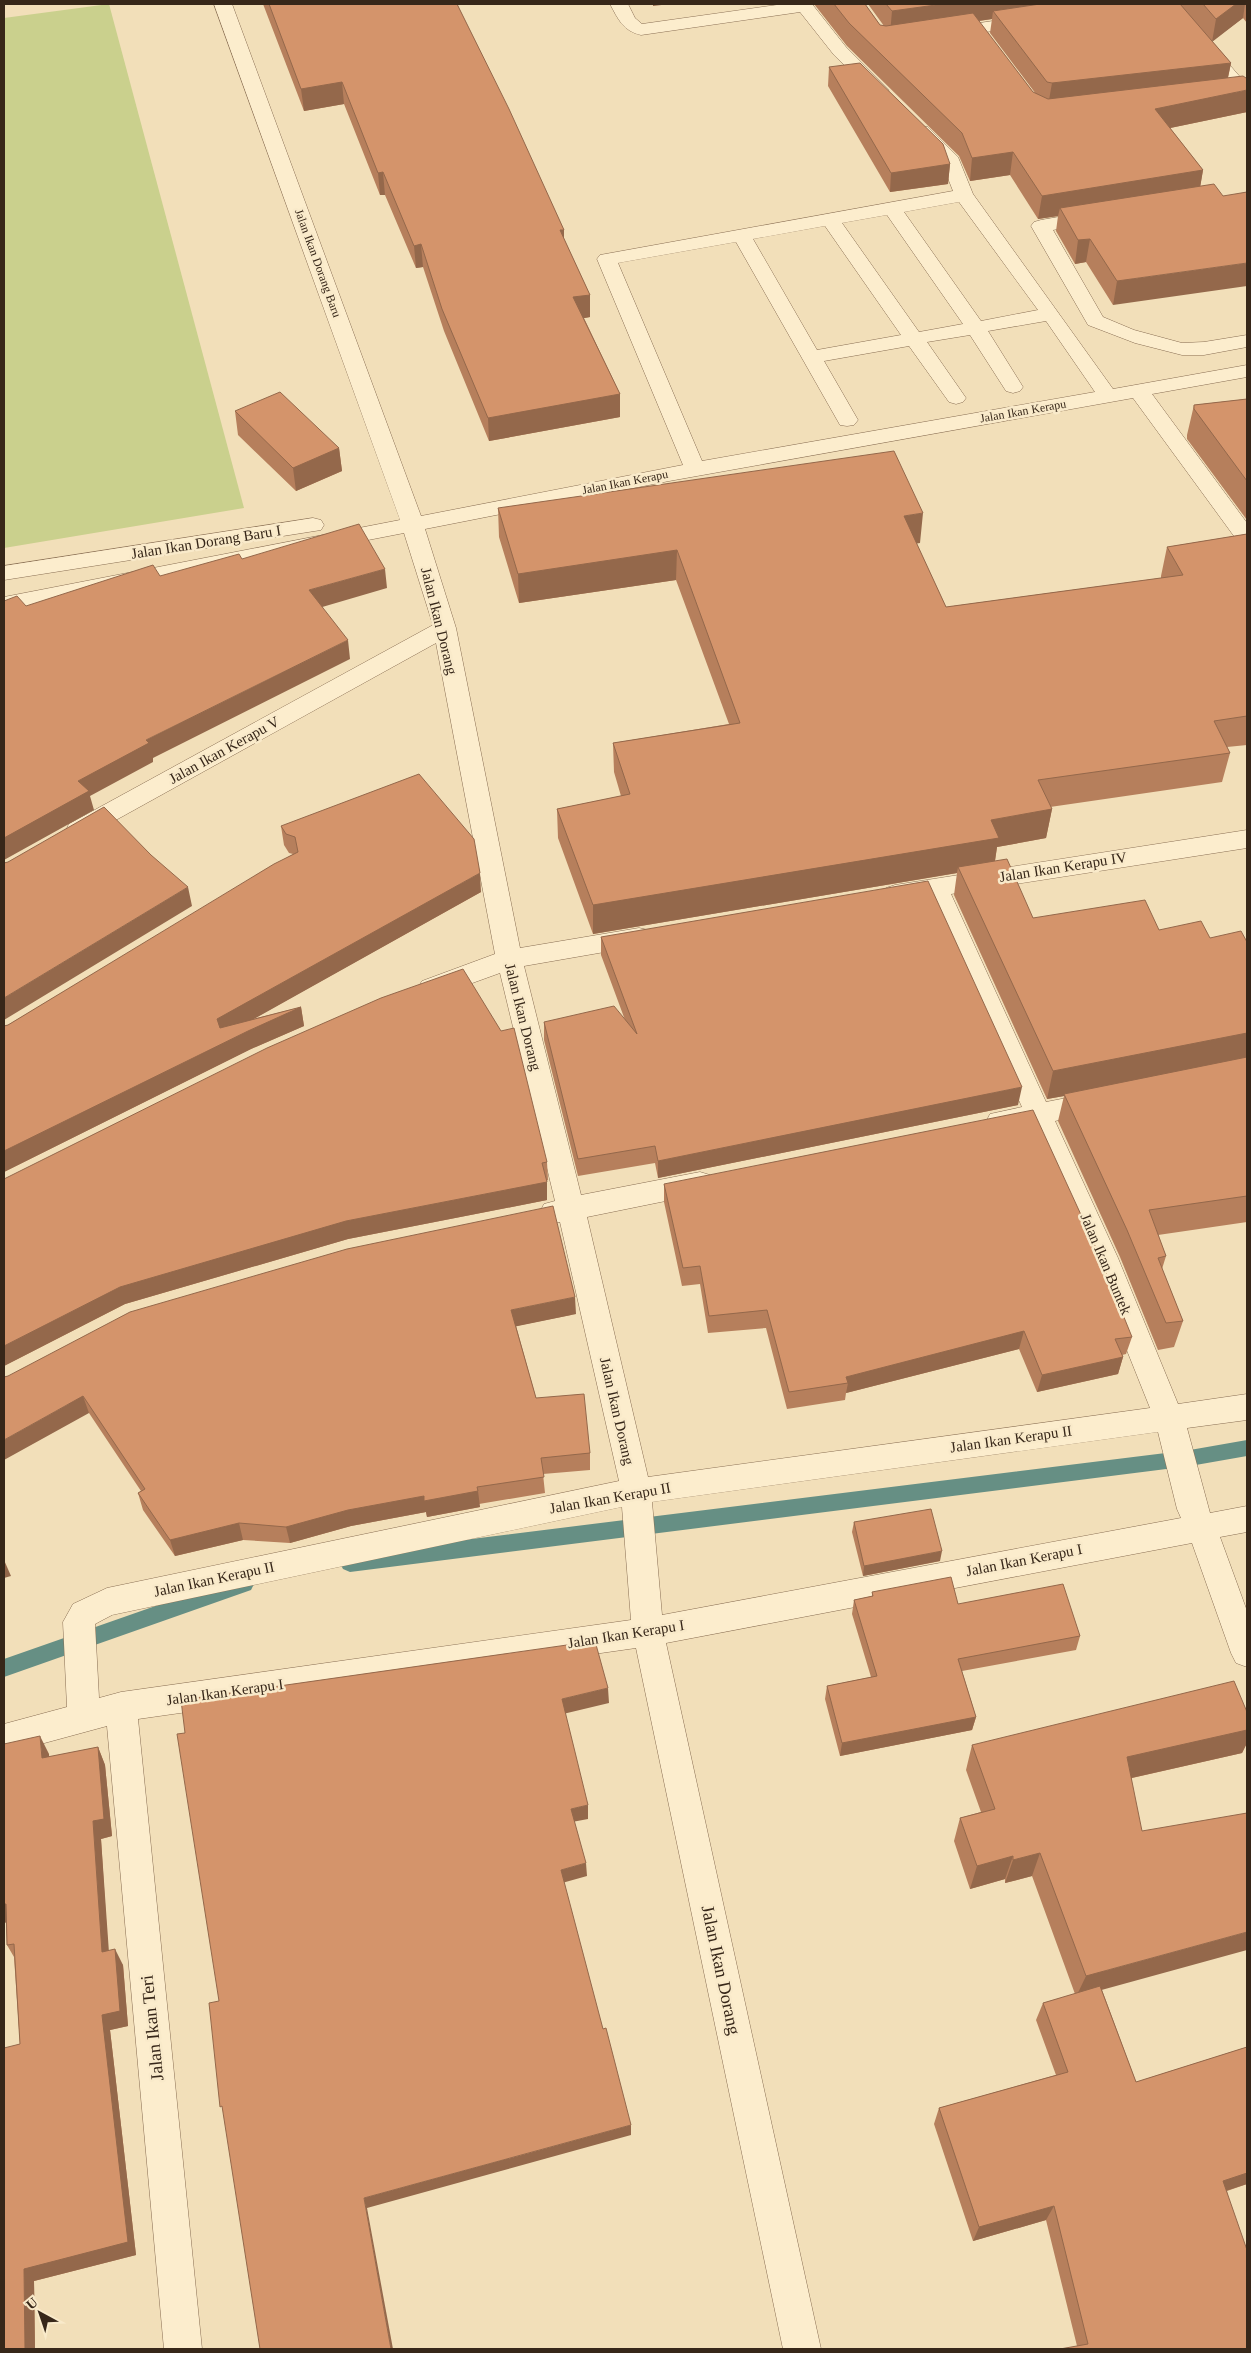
<svg xmlns="http://www.w3.org/2000/svg" width="1251" height="2353" viewBox="0 0 1251 2353" font-family="Georgia,serif">
	<style>
		.green { fill: #cad08d }
		.lines { fill: none; stroke-linecap: round; stroke-linejoin: round }
		.stream { fill: #668f84; fill-rule: evenodd }
		.minor-casing { stroke: #896e53; stroke-width: 1 }
		.minor { fill: #fcedcd; fill-rule: evenodd }
		.wall { fill: #b67f5c; fill-rule: evenodd }
		.shaded-wall { fill: #94684b }
		.building { fill: #d4946b; stroke: #94684b }
		.labels { text-anchor: middle; stroke-width: 5; stroke-linejoin: round; paint-order: stroke }
		.far-street-label { font-size: 12px; fill: #372719; stroke: #f9eaca }
		.street-label { font-size: 15px; fill: #372719; stroke: #f9eaca }
		.near-street-label { font-size: 18px; fill: #372719; stroke: #f9eaca }
	</style>
	<rect width="100%" height="100%" fill="#f2dfb9"/>
	<path class="green" d="M109,4L244,508L4,548V18Z"/>
	<g class="lines">
		<path class="stream" d="M1247,1440V1456L1190,1466L350,1572L343,1569L340,1563L343,1557L350,1554L1190,1450Z
			M244,1575L251,1578L254,1584L251,1590L4,1677V1659Z"/>
		<g class="minor-casing">
			<path id="minor" d="M214,4H232L421,516L683,465L597,259L600,255L953,191L942,163L912,131L914,127H928L958,157L973,194L1113,389L1247,365V377L1152,394L1247,523V545L1239,543L1133,398L669,481L425,529L456,628L520,948L639,928L648,930L652,937L648,944L639,946L524,966L581,1195L700,1172L710,1175L714,1183L710,1191L700,1194L587,1217L648,1477L1150,1408L1090,1258L1030,1126L1000,1133L990,1130L986,1122L990,1114L1022,1107L927,898L895,903L886,900L882,894L886,888L895,885L1247,830V848L951,894L1046,1102L1097,1092L1106,1095L1110,1102L1106,1109L1055,1121L1118,1258L1178,1404L1247,1394V1420L1187,1428L1210,1513L1247,1506V1532L1220,1537L1247,1611V1667L1236,1663L1231,1653L1192,1543L666,1643L821,2349H783L636,1648L138,1719L202,2349H164L107,1726L4,1754V1724L67,1707L63,1622L73,1604L107,1588L619,1481L560,1222L554,1223L544,1220L540,1212L544,1204L555,1201L500,973L431,998L422,995L418,988L422,981L495,954L436,643L87,836L78,839L69,836L66,830L69,824L433,625L404,533L4,611V597L400,520ZM959,202L1038,310L981,321L904,212ZM887,215L963,324L919,332L842,223ZM825,226L901,335L817,350L753,239ZM736,242L840,425L847,426L854,425L858,420L824,361L909,346L949,402L956,404L963,402L966,398L927,342L970,335L1006,391L1013,393L1020,391L1023,387L988,331L1046,321L1095,392L702,461L618,263ZM1158,1432L1177,1509L1181,1518L662,1615L652,1502ZM622,1507L631,1620L121,1692L99,1698L95,1624L112,1615Z
				M610,4H628L635,18L642,24L784,4H812L846,47L889,90L886,94H874L834,55L800,12L641,35C623,31 618,19 610,4Z
				M1159,4H1177L1247,85V101L1241,100Z
				M1027,16L1033,17L1036,21L1033,25L946,38L940,37L937,33L940,29L946,28Z
				M1093,211L1100,213L1103,217L1100,221L1053,230L1103,317L1134,330L1182,343L1204,342L1247,335V347L1204,355H1182L1135,343L1088,325L1031,226L1034,222L1041,220Z
				M313,518L321,520L324,525L321,530L4,580V566Z"/>
		</g>
		<use href="#minor" class="minor"/>
	</g>
	<path class="wall" d="M263,4H457L564,230V239L590,295V317L584,318L620,394V417L489,441L444,331L423,267L416,268L385,195H380L344,104L304,111Z
		M814,4H865L880,25L884,26L868,4H1247V23L1243,18L1212,41L1231,63L1228,78L1247,112L1170,128L1203,170L1200,187L1113,305L1086,262L1075,264L1056,231L1058,216L1038,219L1010,175L970,181L959,156L847,46ZM992,19L990,33L1036,94L1033,92L978,21Z
		M829,67L950,164L948,184L890,192L828,86Z
		M1247,399V520L1187,439V435L1194,405Z
		M235,411L339,448L342,471L296,491L238,435Z
		M498,508L920,543H916L946,607L1161,578V576L1167,547L1247,534V745L1227,747L1230,753L1222,782L1050,807L1052,809L1046,838L997,847L995,861L1033,918L1159,930L1210,938L1247,942V1222L1158,1235L1166,1256L1162,1269L1183,1321L1174,1347L1158,1350L1120,1257L1058,1121L1064,1096L1047,1099L954,895L957,873L593,934L558,838L557,809L621,796L614,772L613,743L729,724L676,580L519,603L499,537Z
		M281,826L481,892L253,1019L301,1007L304,1026L251,1049L4,1172V1026L8,1025L293,854L289,853L284,845Z
		M601,937L1018,1105L658,1178L655,1163L578,1176L544,1040V1022L625,1020L601,955Z
		M547,1162L548,1180L546,1181L547,1200L348,1239L125,1304L4,1366V1179Z
		M664,1184L1132,1337L1126,1354L1122,1355L1123,1357L1118,1374L1037,1392L1019,1349L846,1393L845,1400L787,1409L766,1328L708,1333L700,1284L682,1286L664,1202Z
		M576,1314L516,1326L536,1398L590,1453V1470L543,1474L545,1493L479,1504L480,1507L427,1517L426,1512L351,1526L290,1543L243,1540L175,1556L143,1510L138,1493L141,1491L89,1413L4,1377Z
		M854,1522L940,1561L863,1576L852,1532Z
		M872,1592L958,1604L1080,1636L1076,1650L962,1671L976,1717L972,1730L840,1756L825,1699L827,1686L871,1677L852,1614L854,1600L872,1596Z
		M1247,1712V1743L1242,1753L1132,1778L1102,1990L1136,2082L1247,2047V2184L1227,2191L1247,2349L1077,2346L1046,2220L973,2241L934,2124L939,2108L1056,2075L1036,2020L1043,2003L1075,1994L1032,1876L1005,1883V1879L970,1889L954,1841L960,1818L981,1812L966,1770L972,1745Z
		M4,1744L49,1754V1757L98,1747L105,1765L112,1836L101,1839L108,1950L123,1965L128,2026L110,2030L136,2255L34,2281L35,2349H4L20,2044L14,1957L7,1945L6,1922L4,1923Z"/>
	<path class="shaded-wall" d="M653,4H670L653,6Z
		M943,4H1094L993,11L992,19L890,34L892,11Z
		M1236,4H1245L1243,18L1212,42L1216,19Z
		M1231,63L1226,86L1048,106L1052,83Z
		M342,82L344,104L304,111L301,89Z
		M1247,90V112L1151,132L1155,109Z
		M1013,152L1010,175L970,181L972,158Z
		M950,164L948,184L890,192L891,173Z
		M1203,170L1199,194L1060,208L1058,216L1038,219L1042,196Z
		M383,172L385,195H380L378,173Z
		M560,230H564V252Z
		M1090,239L1086,262L1075,264L1078,240Z
		M421,244L423,267L416,268L414,246Z
		M1247,263V286L1113,305L1117,281Z
		M590,295V317L574,320L573,297Z
		M620,394V417L489,441L488,418Z
		M339,448L342,471L296,491L293,468Z
		M923,513L920,543L901,546L904,516Z
		M677,550L676,580L519,603L518,574Z
		M385,569L387,588L312,610L309,590Z
		M348,640L350,659L153,758V762L90,796L94,810L4,860V838L78,781L146,740Z
		M1052,809L1046,838L997,847L994,867H958L957,873L593,934V905L991,820Z
		M480,873L481,892L220,1038L217,1019Z
		M188,887L192,906L4,1020V998Z
		M301,1007L304,1026L251,1049L4,1172V1151L248,1031Z
		M1247,1033V1060L1064,1094V1096L1047,1099L1053,1071Z
		M1022,1087L1018,1105L658,1178V1161Z
		M547,1182V1200L348,1239L125,1304L4,1366V1346L120,1287L346,1221Z
		M575,1297L576,1314L513,1327L511,1310Z
		M1024,1331L1019,1349L846,1393L848,1383L846,1377Z
		M1123,1357L1118,1374L1037,1392L1042,1375Z
		M83,1396L89,1413L4,1460V1440Z
		M478,1491L480,1507L427,1517L424,1501Z
		M424,1496L426,1512L351,1526L290,1543L286,1527L348,1510Z
		M239,1523L243,1540L175,1556L170,1540Z
		M942,1551L940,1561L863,1576L864,1566Z
		M4,1560L11,1576L4,1578Z
		M608,1688L609,1703L563,1714L562,1699Z
		M976,1717L972,1730L840,1756L842,1743Z
		M1247,1730V1743L1242,1753L1118,1781L1127,1757Z
		M40,1736L49,1754L50,1776L42,1758Z
		M98,1747L105,1765L112,1836L101,1839L110,1967L102,1952L93,1821Z
		M588,1805V1819L572,1822L571,1809Z
		M1040,1853L1032,1876L1005,1883L1013,1860Z
		M1013,1856L1005,1879L970,1889L977,1866Z
		M586,1863L587,1876L562,1883L561,1870Z
		M4,1904H6L15,1920L4,1923Z
		M1247,1932V1950L1076,1997L1086,1976Z
		M115,1949L123,1965L128,2026L110,2030L136,2255L34,2281L35,2349H25L24,2269L102,2015Z
		M631,2125V2135L367,2208L393,2349H391L364,2198Z
		M1247,2173V2184L1213,2195L1223,2181Z
		M1054,2206L1046,2220L973,2241L979,2227Z"/>
	<path class="building" d="M269,4H457L509,109L564,230H560L590,295L573,297L620,394L488,418L442,309L421,244L414,246L383,172L378,173L342,82L301,89Z
		M834,4H865L880,25L886,26L973,13L1033,92L1048,99L1243,76L1246,78L1247,79V90L1155,109L1203,170L1042,196L1013,152L972,158L962,133L849,23Z
		M886,4H943L892,11Z
		M1040,4H1180L1231,63L1052,83L1047,82L993,11Z
		M1203,4H1236L1216,19Z
		M860,63L943,144L950,164L891,173L829,67Z
		M1214,184L1223,196L1247,192V263L1117,281L1090,239L1078,240L1060,208Z
		M280,392L339,448L293,468L235,411Z
		M1247,399V481L1194,409V405Z
		M894,451L923,513L904,516L946,607L1183,575L1167,547L1247,534V716L1214,721L1230,753L1038,780L1052,809L991,820L999,838L593,905L557,809L630,794L613,743L740,723L677,550L518,574L498,508Z
		M359,524L385,569L309,590L348,640L146,740L149,743L78,781L89,791L4,838V601L17,596L26,606L153,565L160,576L239,554L242,559Z
		M419,774L474,839L480,873L217,1019L220,1028L301,1007L248,1031L4,1151V1026L8,1025L274,864L298,852L295,837L286,834L281,826Z
		M104,807L151,855L188,887L4,998V863L8,862Z
		M1007,859L1033,918L1145,900L1159,930L1201,921L1210,938L1241,931L1247,942V1033L1053,1071L958,867Z
		M928,881L1022,1087L658,1161L655,1146L578,1159L544,1022L614,1006L637,1034L601,937Z
		M463,969L501,1031L514,1028L547,1162L542,1163L547,1182L346,1221L120,1287L4,1346V1179L267,1048L381,998Z
		M1247,1057V1196L1149,1210L1166,1256L1158,1258L1183,1321L1166,1323L1127,1230L1064,1094Z
		M1033,1110L1093,1241L1132,1337L1115,1339L1123,1357L1042,1375L1024,1331L846,1377L848,1383L789,1392L767,1310L709,1316L700,1266L683,1268L664,1184Z
		M553,1206L575,1297L511,1310L536,1398L584,1394L590,1453L541,1458L544,1477L477,1487L478,1491L424,1501V1496L348,1510L286,1527L239,1523L170,1540L138,1493L145,1489L83,1396L4,1440V1377L8,1376L130,1312L347,1249Z
		M931,1509L942,1551L864,1566L854,1522Z
		M951,1577L958,1604L1063,1584L1080,1636L958,1659L976,1717L842,1743L827,1686L877,1676L854,1600L873,1596L872,1592Z
		M595,1641L608,1688L562,1699L588,1805L571,1809L586,1863L561,1870L603,2029L606,2028L631,2125L364,2198L391,2349H260L222,2106L220,2107L209,2003L219,2001L177,1734L185,1733L181,1700Z
		M1234,1681L1247,1712V1730L1127,1757L1142,1831L1247,1813V1932L1086,1976L1040,1853L1013,1860V1856L977,1866L960,1818L995,1809L972,1745Z
		M40,1736L42,1758L98,1747L104,1819L93,1821L102,1952L115,1949L120,2011L102,2015L128,2242L24,2269L25,2349H4V2048L20,2044L14,1944L7,1945L6,1904H4V1744Z
		M1100,1986L1136,2082L1247,2047V2173L1223,2181L1247,2250V2349H1060L1088,2344L1054,2206L979,2227L939,2108L1068,2072L1043,2003Z"/>
	<g class="labels">
		<g class="far-street-label">
			<text transform="translate(318 263) rotate(70)" y="4">Jalan Ikan Dorang Baru</text>
			<text transform="translate(1023 411) rotate(-10)" y="4">Jalan Ikan Kerapu</text>
			<text transform="translate(625 482) rotate(-11)" y="4">Jalan Ikan Kerapu</text>
		</g>
		<g class="street-label">
			<text transform="translate(206 542) rotate(-9)" y="5">Jalan Ikan Dorang Baru I</text>
			<text transform="translate(439 621) rotate(76)" y="5">Jalan Ikan Dorang</text>
			<text transform="translate(224 750) rotate(-29)" y="5">Jalan Ikan Kerapu V</text>
			<text transform="translate(1063 867) rotate(-9)" y="5">Jalan Ikan Kerapu IV</text>
			<text transform="translate(523 1017) rotate(76)" y="5">Jalan Ikan Dorang</text>
			<text transform="translate(1106 1264) rotate(67)" y="5">Jalan Ikan Buntek</text>
			<text transform="translate(617 1411) rotate(77)" y="5">Jalan Ikan Dorang</text>
			<text transform="translate(1011 1439) rotate(-8)" y="5">Jalan Ikan Kerapu II</text>
			<text transform="translate(610 1498) rotate(-10)" y="5">Jalan Ikan Kerapu II</text>
			<text transform="translate(1024 1560) rotate(-11)" y="5">Jalan Ikan Kerapu I</text>
			<text transform="translate(214 1579) rotate(-12)" y="5">Jalan Ikan Kerapu II</text>
			<text transform="translate(626 1634) rotate(-9)" y="5">Jalan Ikan Kerapu I</text>
			<text transform="translate(225 1692) rotate(-8)" y="5">Jalan Ikan Kerapu I</text>
		</g>
		<g class="near-street-label">
			<text transform="translate(721 1970) rotate(78)" y="6">Jalan Ikan Dorang</text>
			<text transform="translate(152 2028) rotate(-96)" y="6">Jalan Ikan Teri</text>
		</g>
	</g>
	<rect width="1251" height="2353" fill="none" stroke="#372719" stroke-width="10"/>
	<g transform="translate(40 2313) rotate(320)" stroke="#f9eaca" stroke-width="4" paint-order="stroke">
	<path d="M0-4L9 19L0 12L-9 19Z" fill="#372719"/>
	<text y="-8" font-size="14" font-weight="bold" text-anchor="middle" fill="#372719">U</text>
	</g>
</svg>
